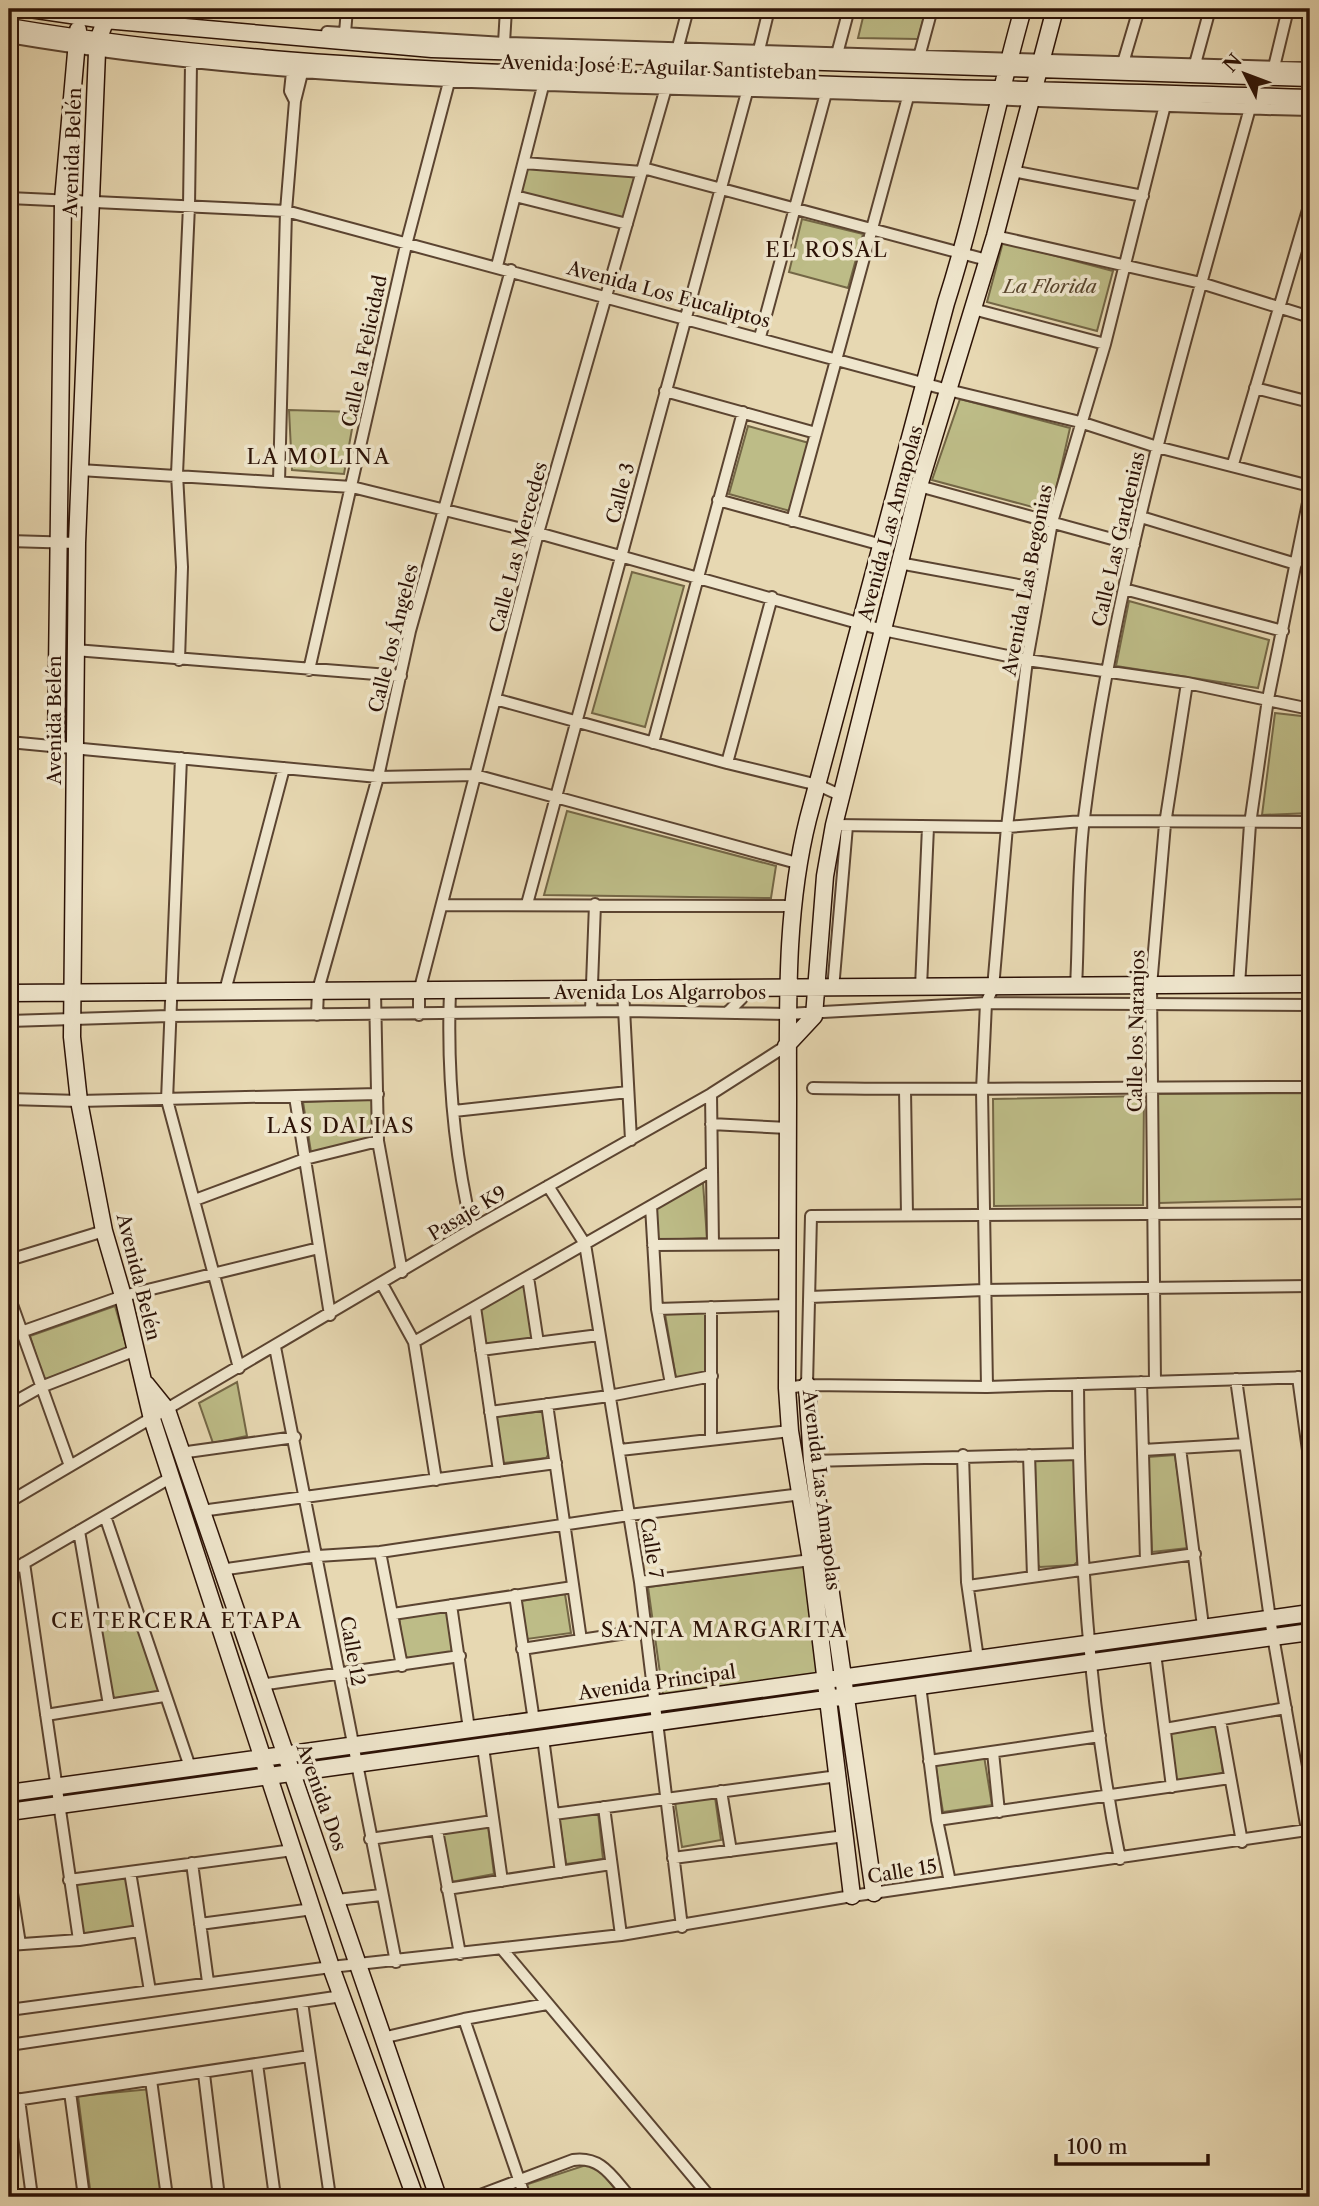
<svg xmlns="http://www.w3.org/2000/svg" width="1319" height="2206" viewBox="0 0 1319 2206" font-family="'Libre Caslon Text',serif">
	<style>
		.green { fill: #bdbc87; stroke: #746746; stroke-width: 2 }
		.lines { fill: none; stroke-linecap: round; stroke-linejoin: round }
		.street-casing { stroke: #5b4431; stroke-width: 14 }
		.secondary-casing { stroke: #2c1206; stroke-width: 19 }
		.street { stroke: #efe6cd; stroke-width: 10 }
		.secondary { stroke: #efe6cd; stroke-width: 16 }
		.labels { text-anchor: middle; stroke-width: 7; stroke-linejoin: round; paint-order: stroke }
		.street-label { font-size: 19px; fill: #2c1206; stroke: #efe6cd }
		.park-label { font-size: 19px; font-style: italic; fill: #58452d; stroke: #efe6cd }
		.neighbourhood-label { font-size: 21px; letter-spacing: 2px; fill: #2c1206; stroke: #efe6cd }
	</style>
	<rect width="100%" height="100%" fill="#e7d8b2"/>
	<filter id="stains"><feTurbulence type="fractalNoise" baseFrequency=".00286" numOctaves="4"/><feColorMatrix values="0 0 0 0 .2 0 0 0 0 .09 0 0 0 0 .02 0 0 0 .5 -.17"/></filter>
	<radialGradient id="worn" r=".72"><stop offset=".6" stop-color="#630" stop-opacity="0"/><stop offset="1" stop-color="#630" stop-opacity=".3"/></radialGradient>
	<path class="green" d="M865,9H926L918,39L858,38Z
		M528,167L637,176L623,223L520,193Z
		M802,219L863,234L848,288L789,272Z
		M1003,242L1113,271L1097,331L987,302Z
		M960,399L1070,428L1051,512L932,480Z
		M289,410L355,412L344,474L292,470Z
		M748,426L809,443L790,511L729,494Z
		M632,572L684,586L645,727L592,713Z
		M1129,601L1269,640L1258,688L1116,666Z
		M1275,713L1310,717V813L1262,815Z
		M567,811L776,866L771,898L544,895Z
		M1310,1093V1199L1159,1203L1157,1094Z
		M1144,1096L1143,1205L994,1206L993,1099Z
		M372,1099L373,1138L311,1152L303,1102Z
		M703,1183L707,1238L658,1240L656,1207Z
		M522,1285L525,1286L532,1339L486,1345L479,1310Z
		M115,1306L127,1348L44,1380L30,1336Z
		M708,1312V1372L676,1378L665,1314Z
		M237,1382L247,1436L213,1443L199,1403Z
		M543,1411L548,1455L546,1458L504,1463L500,1459L494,1417Z
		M1175,1455L1188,1548L1152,1552L1148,1457Z
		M1035,1457L1074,1458L1077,1562L1074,1565L1040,1567L1037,1564Z
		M804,1566L818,1678L664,1702L648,1587Z
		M565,1594L571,1633L527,1639L521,1601Z
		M449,1611L452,1654L404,1659L399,1615Z
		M96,1614L135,1618L161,1695L110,1703Z
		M1264,1625L1266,1633L1098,1655L1096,1651Z
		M1083,1648L1087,1656L855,1690L851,1686L852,1682Z
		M819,1687L820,1693L660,1714L661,1708Z
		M647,1708L651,1717L365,1757L364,1752Z
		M1216,1725L1223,1773L1174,1783L1169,1732Z
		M984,1756L992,1805L943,1812L935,1763Z
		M258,1763L261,1770L67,1798L66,1794Z
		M715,1797L721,1840L682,1847L675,1802Z
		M598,1812L603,1859L566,1864L559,1817Z
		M488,1826L494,1874L451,1882L442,1834Z
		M127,1875L136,1928L82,1937L72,1882Z
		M151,2089L166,2197H91L78,2096Z
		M586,2165L596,2166L622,2197H527L524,2189L528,2184Z"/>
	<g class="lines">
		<g class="street-casing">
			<path id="street" d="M84,9L105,12
				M327,32L504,43L1310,68
				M345,33L347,9
				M9,37C279,83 552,85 825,93C987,98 1149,107 1310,110
				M504,43L506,9
				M678,47L688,9
				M759,50L769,9
				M837,54L849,9
				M919,57L932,9
				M1123,63L1139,9
				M1195,64L1210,9
				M1274,67L1288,9
				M292,72L290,91L295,101
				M524,163L642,172
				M643,168L987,260
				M1012,171L1143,196
				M515,196L627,224
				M9,198L286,211L948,390L1080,422L1157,447L1310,486
				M995,236L1201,283L1310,317
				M497,266L543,86
				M973,309L1105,344
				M760,337L826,93
				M1255,388L1310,402
				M665,391L816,433
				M1233,464L1310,203
				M80,470L352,487L538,533L883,630L1027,660L1187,683L1310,709
				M279,481L286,211L295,101L302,73
				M919,486L1134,545
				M718,500L882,545
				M1141,517L1296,564
				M792,521L908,97
				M9,541L77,543
				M899,563L1040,589
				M1124,589L1283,631
				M75,650L401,676
				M179,660L182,567L177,474L189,206L191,63
				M309,670L406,245L449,82
				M495,699L727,763L818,785L842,796
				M9,742L378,777L475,775L797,863
				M653,743L743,412
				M181,758L167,1100L239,1368
				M727,763L772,597
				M834,825L1007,827L1083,821L1310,822
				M527,904L747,92
				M442,905L792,906
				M1239,985L1250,824L1268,699L1310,493
				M921,987L928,827
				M1076,987C1079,931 1077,873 1084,818C1114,577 1185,342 1250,108
				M833,989L847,826
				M623,990L631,1140
				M225,991L284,768
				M375,991L378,1141L402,1272
				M450,992C447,1070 454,1152 472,1229
				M591,1011L595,904
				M728,1012L742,998L743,990
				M317,1015L318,990L378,777L410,631L511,270
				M419,1015V992L538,533L665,91
				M9,1021L169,1016L626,1011L787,1014L986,1003L1310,1005
				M813,1088C979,1091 1144,1086 1310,1087
				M905,1090L907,1215
				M711,1094L713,1245
				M295,1097L330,1315
				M9,1099L79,1101L378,1094
				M454,1111L628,1092
				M711,1124L788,1128
				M548,1186L585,1244L640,1582L682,1927
				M195,1200L305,1159L378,1141
				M651,1206L657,1309L671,1384
				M653,1245L787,1244
				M9,1260L104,1231
				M528,1277L538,1343
				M382,1284L414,1342L436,1480
				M9,1296L70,1466
				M810,1297L984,1290L1310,1286
				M475,1307L499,1471
				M711,1307V1440
				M657,1309L787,1305
				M21,1332L123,1296L319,1248
				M414,1342L710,1172
				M275,1347L396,1962
				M481,1350L599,1335
				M1298,1377L1310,1465
				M1141,1382L1146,1561
				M1155,1382L1151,986L1165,824L1187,683
				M1078,1384C1079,1543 1088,1703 1120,1859
				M807,1385L811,1216L1310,1213
				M987,1387L982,1090L986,1003L993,988L1007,827L1027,660L1052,522L1105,344L1165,105
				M787,1388L807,1385L987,1387L1310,1377
				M547,1404L581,1640
				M9,1405L41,1387L136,1350
				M490,1412L609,1396L712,1376
				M1180,1448L1203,1626
				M620,1450L790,1431
				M1143,1450L1245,1444
				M180,1453L295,1437
				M963,1455L967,1582L978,1659
				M1029,1455L1033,1576
				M812,1461L1079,1454
				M9,1502L472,1229L711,1094L786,1046
				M201,1511L556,1463
				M105,1516L190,1767
				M79,1531L109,1705
				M380,1552L402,1666
				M24,1563L79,1940
				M220,1570L318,1556L380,1552L629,1515L802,1494
				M9,1572L170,1478
				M640,1582L811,1560
				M968,1586L1195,1554
				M515,1595L534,1721
				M451,1605L469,1729
				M393,1614L573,1587
				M522,1649L646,1630
				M1155,1653L1172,1787
				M260,1685L460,1656
				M920,1685L937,1820L950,1882
				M46,1715L164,1696
				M1220,1720L1242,1842
				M1165,1729L1286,1708
				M543,1738L561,1872
				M483,1747L502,1881
				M993,1752L999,1812
				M929,1761L1100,1736
				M721,1791L731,1851
				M604,1807L621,1935
				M554,1814L838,1776
				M937,1820L1230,1778
				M437,1830L460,1954
				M370,1839L493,1821
				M673,1858L845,1836
				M192,1863L208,1982
				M130,1872L150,1991
				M9,1874L20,1944
				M69,1880L293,1850
				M447,1889L611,1864
				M337,1900L381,1895
				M200,1924L313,1909
				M9,1945L79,1940L139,1931
				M502,1949L710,2197
				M302,2002L330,2197
				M9,2010L331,1967L621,1935L852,1896L1307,1830L1270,1619L1236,1379
				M464,2019L525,2197
				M382,2038L464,2019L547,2004
				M9,2045L342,1996
				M257,2064L275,2197
				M204,2074L219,2197
				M151,2080L167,2197
				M70,2092L84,2197
				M19,2099L32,2197
				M9,2101L309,2056
				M475,2197L573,2160C602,2156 612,2177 630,2197"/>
		</g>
		<g class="secondary-casing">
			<path id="secondary" d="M30,9L105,20L432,49L1310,78
				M110,9L98,40L97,52L77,543L72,1037L79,1101L104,1231L123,1296L152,1419L331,1967L415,2197
				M9,27C179,56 352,66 524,74C786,86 1048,89 1310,98
				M56,748L63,200L78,30
				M9,993L1310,984
				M786,1046L814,1016L825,876L834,825L919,486L995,236L1055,9
				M146,1384L167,1410L438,2197
				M807,1385L812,1461L874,1893
				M9,1793L1310,1613
				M9,1812L1310,1632
				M852,1896L811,1560L790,1431L787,1388C787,1292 788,1196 788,1100C788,1006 785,911 808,819L946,303C977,206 995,107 1023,9"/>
		</g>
		<use href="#street" class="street"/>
		<use href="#secondary" class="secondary"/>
	</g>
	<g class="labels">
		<g class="street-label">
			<text transform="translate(659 67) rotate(2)" y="7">Avenida José E. Aguilar Santisteban</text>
			<text transform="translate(72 152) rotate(-88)" y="7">Avenida Belén</text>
			<text transform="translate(669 294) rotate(15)" y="7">Avenida Los Eucaliptos</text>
			<text transform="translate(364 351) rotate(-78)" y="7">Calle la Felicidad</text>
			<text transform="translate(620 493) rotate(-75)" y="7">Calle 3</text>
			<text transform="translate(890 523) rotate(-75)" y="7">Avenida Las Amapolas</text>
			<text transform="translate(1118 539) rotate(-77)" y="7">Calle Las Gardenias</text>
			<text transform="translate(518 547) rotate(-75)" y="7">Calle Las Mercedes</text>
			<text transform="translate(1027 580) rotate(-79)" y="7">Avenida Las Begonias</text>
			<text transform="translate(393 638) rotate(-76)" y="7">Calle los Ángeles</text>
			<text transform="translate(54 720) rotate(-90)" y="7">Avenida Belén</text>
			<text x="660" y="999">Avenida Los Algarrobos</text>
			<text transform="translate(1136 1031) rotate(-89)" y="7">Calle los Naranjos</text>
			<text transform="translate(467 1213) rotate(-31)" y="7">Pasaje K9</text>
			<text transform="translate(139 1277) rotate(76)" y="7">Avenida Belén</text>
			<text transform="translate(822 1490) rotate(83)" y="7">Avenida Las Amapolas</text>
			<text transform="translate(652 1548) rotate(81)" y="7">Calle 7</text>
			<text transform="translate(353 1651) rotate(80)" y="7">Calle 12</text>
			<text transform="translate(657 1682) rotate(-8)" y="7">Avenida Principal</text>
			<text transform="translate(322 1797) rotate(70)" y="7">Avenida Dos</text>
			<text transform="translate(902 1871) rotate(-9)" y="7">Calle 15</text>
		</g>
		<g class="park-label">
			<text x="1050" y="293">La Florida</text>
		</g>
		<g class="neighbourhood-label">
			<text x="827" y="257">EL ROSAL</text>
			<text x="319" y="464">LA MOLINA</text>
			<text x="341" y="1133">LAS DALIAS</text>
			<text x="177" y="1628">CE TERCERA ETAPA</text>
			<text x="724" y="1637">SANTA MARGARITA</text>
		</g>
	</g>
	<rect width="1319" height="2206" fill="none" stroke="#e7d8b2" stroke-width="35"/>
	<rect x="10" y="10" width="1298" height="2185" fill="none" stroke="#2c1206" stroke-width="3.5"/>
	<rect x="18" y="18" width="1284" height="2171" fill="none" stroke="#2c1206" stroke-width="2"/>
	<g transform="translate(1245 74) rotate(312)" stroke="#efe6cd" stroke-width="5" paint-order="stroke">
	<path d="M0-5L12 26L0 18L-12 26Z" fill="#2c1206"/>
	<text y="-10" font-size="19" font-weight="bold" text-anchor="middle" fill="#2c1206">N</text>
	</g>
	<path d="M1056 2154v10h152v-10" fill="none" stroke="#2c1206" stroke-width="3.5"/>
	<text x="1067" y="2154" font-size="21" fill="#2c1206" stroke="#efe6cd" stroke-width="5" paint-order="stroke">100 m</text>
	<rect width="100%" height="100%" filter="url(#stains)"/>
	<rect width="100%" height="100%" fill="url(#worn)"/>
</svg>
